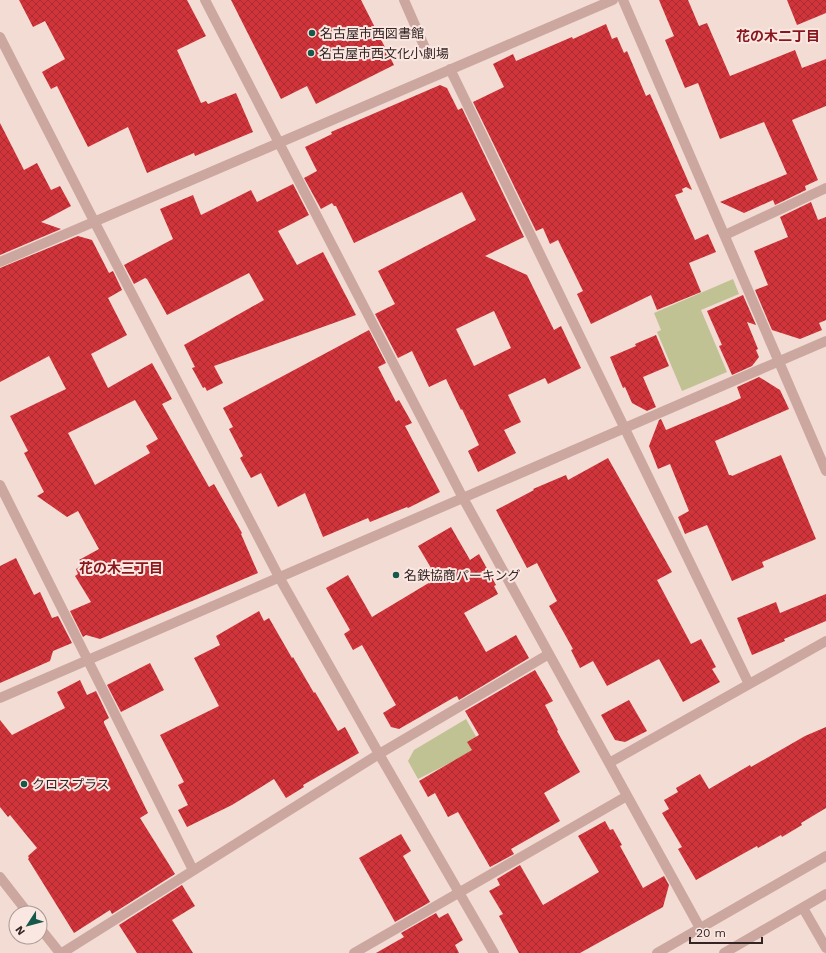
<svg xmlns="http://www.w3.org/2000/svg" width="826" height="953" viewBox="0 0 826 953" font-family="'Work Sans','Noto Sans JP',sans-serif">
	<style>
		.green { fill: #c0c294 }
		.building { fill: url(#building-cross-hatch); fill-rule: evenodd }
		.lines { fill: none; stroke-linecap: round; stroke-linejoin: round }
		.service { stroke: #cba7a0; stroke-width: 10 }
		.minor { stroke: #cba7a0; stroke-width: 10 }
		.tertiary { stroke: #cba7a0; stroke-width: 10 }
		.poi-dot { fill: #16584a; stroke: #fae7e1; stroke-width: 1.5 }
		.labels { text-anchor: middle; stroke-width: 4; stroke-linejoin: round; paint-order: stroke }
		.poi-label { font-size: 13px; fill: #342424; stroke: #fae7e1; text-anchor: start }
		.neighbourhood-label { font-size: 14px; font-weight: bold; fill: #89161b; stroke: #fae7e1 }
	</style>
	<defs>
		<pattern id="building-cross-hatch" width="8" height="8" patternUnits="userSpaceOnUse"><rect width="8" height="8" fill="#d1343a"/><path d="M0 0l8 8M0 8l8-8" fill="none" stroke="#aa2c31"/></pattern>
	</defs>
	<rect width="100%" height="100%" fill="#f3dcd4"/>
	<path class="green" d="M733,279L739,294L701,310L727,372L682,391L657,332L661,330L654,313Z
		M466,719L482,747L418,779L408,761L414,750Z"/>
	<path class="building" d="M19,0H187L206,36L177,50L201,103L206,101L208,104L236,93L253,132L195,156L194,153L147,173L128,127L88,147L57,86L51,89L42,72L65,59L45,21L33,27Z
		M231,0H361L394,65L316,104L307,86L281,99Z
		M659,0H688L699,26L707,23L730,76L795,50L802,68L826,59V106L792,120L818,180L805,186L806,190L775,205L773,200L744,213L720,202L787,174L764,122L720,139L698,83L685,88L665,40L674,36Z
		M787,0H826V13L797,25Z
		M606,24L612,39L617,37L624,53L627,51L646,96L650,94L692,190L686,187L682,189L683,192L675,195L695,240L708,234L716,252L689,263L701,292L657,310L651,295L591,324L577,294L583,291L558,240L550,244L543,228L536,231L473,102L504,87L493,64L513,54L516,61L572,37L573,39Z
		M440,85L447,88L458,110L462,108L524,237L485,256L527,275L554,330L561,326L581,368L548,384L545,378L508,395L521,422L504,430L516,453L478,472L468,451L479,445L462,409L461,410L446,379L429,387L412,351L398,358L375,314L395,304L378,271L476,220L462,192L354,243L336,206H334L332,203L321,209L304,178L317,171L305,147L332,134L331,132ZM494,311L511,348L474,366L456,329Z
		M0,123L24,170L37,163L51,190L60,186L71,206L41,222L61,229L0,255Z
		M293,184L309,215L278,231L297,265L323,252L356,315L214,366L223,383L207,391L205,387L203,388L192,368L195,367L184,345L264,300L249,273L167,315L147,279L145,278L134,284L124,265L173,239L160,209L193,195L201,215L251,190L257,202Z
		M811,202L818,220L826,217V320L819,323L822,330L800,339L772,330L755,290L768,285L754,251L788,237L780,217Z
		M78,236L92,240L109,273L113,271L122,290L108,298L127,335L91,354L108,388L152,363L172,399L162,404L209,487L214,484L242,533L241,534L258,573L197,599L100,639L86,635L83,637L70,611L91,602L75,576L78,574L76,569L82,565L79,560L99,549L78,511L67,517L37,496L44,492L24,453L28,451L10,416L66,389L49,356L0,382V268ZM135,400L158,439L146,446L150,453L95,485L68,433Z
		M743,295L756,325L747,322L758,349L756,350L759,357L752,366L732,375L719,346L722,345L707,311Z
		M369,330L386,363L378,367L396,402L399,400L412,423L405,426L440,492L408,508L407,507L370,522L368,518L323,537L305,493L278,507L261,473L251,478L240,458L243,456L229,429L233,427L223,408Z
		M656,335L669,366L643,377L656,407L647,411L632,403L625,387L623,388L610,357L636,346L635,344Z
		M759,377L780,390L789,409L715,441L729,475H731L732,476L781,455L816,539L762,562L764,567L732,581L707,525L685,534L678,517L689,511L670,464L658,469L649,446L659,420L661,419L666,430L728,404L741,398L737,387Z
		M608,458L672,572L657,580L691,644L701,639L716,667L712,669L720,682L683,702L659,659L607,686L593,661L580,668L571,650L573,649L549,606L557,601L537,563L527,568L496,510L534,490L533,489L566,475L568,480Z
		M451,527L470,560L479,554L496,585L494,586L498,594L464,613L486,652L516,635L529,658L459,700L457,696L453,698L399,729L391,727L383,713L396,705L362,645L353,650L344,634L350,630L326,588L348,575L372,617L437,578L418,546Z
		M16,558L34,595L40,592L52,618L58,616L72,643L53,651L50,661L0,683V566Z
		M826,594V621L784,639L785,641L752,655L737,618L776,602L780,613Z
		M259,611L264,621L269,618L292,658L293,657L314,693L315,692L338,731L345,727L359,753L303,785L304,787L286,798L274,779L232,805L187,827L178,810L188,805L178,785L184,782L160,735L219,706L194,658L220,645L216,636Z
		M150,663L164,690L121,712L107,685Z
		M535,670L553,701L545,705L558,730L557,731L580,772L544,793L560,821L511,849L514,854L490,867L458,812L448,817L435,793L428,797L419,781L472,750L467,742L479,735L465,711Z
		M80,680L87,695L96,691L109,718L104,721V723L148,813L140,818L175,874L112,914L110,910L74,933L28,859L29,858L28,856L37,848L10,815L8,817L0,807V720L12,735L65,708L57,692Z
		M629,700L647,731L625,742L615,740L601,715Z
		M826,727V808L801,823L802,825L782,837L781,835L758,848L757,846L696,880L678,849L682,847L662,813L669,809L664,800L678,792L676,788L700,774L709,789L750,765L751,767L805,736Z
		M605,821L610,830L613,829L622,845L620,846L643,888L664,876L669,885L663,907L580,953H519L499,916L503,914L489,891L500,885L497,879L520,865L543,905L599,872L578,836Z
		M401,834L411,851L403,856L430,902L395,922L359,858Z
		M182,885L195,906L172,920L193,953H137L119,925Z
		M436,913L439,918L448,913L463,940L455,945L459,953H376L404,937L401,933Z"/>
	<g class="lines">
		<path class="service" d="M404,0L425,48"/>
		<path class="minor" d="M205,0L463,498L700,928
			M623,0L826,471
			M0,37L94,221L279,577L379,754L494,953
			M450,69L749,684
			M725,235L826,188
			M0,262L613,0
			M0,485L193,870
			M0,698L826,341
			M609,763L826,641
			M0,877L28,913
			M803,908L826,948
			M40,928L60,953
			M62,953L379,754L549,654
			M354,953L627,796"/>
		<path class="tertiary" d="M657,953L826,856
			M724,953L826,894"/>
	</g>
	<g class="poi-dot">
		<circle cx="312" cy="33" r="4"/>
		<circle cx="311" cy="53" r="4"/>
		<circle cx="396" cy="575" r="4"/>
		<circle cx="24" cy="784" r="4"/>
	</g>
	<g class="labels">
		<g class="poi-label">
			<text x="320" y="38">名古屋市西図書館</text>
			<text x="319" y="58">名古屋市西文化小劇場</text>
			<text x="404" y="580">名鉄協商パーキング</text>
			<text x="32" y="789">クロスプラス</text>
		</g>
		<g class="neighbourhood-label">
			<text x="778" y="41">花の木二丁目</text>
			<text x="121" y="573">花の木三丁目</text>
		</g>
	</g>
	<g transform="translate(28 925) rotate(234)"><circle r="19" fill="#fae7e1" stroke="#ab9995"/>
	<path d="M0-3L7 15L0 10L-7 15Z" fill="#16584a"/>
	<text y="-6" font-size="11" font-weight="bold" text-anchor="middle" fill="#342424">N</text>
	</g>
	<path d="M690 937v6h72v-6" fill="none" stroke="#342424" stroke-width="2"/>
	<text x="696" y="937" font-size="12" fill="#342424" stroke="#fae7e1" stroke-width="3" paint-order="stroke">20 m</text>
</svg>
